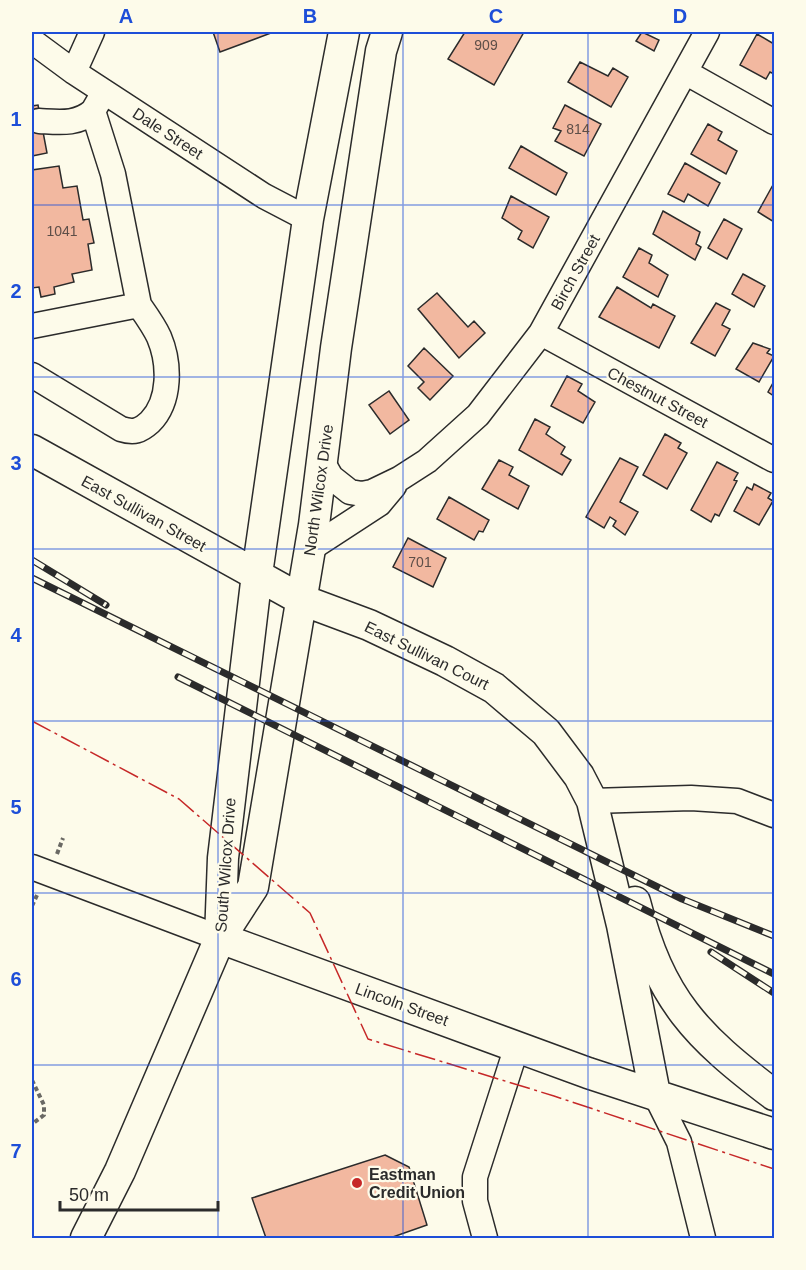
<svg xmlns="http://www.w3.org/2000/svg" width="806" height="1270" viewBox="0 0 806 1270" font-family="Helvetica,sans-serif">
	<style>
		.building { fill: #f2b8a0; stroke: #2b2b2b; stroke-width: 1.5 }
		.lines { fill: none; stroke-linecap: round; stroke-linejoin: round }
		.minor-casing { stroke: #2b2b2b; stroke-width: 27 }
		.major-casing { stroke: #2b2b2b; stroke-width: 33 }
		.path { stroke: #6a6964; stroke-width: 4; stroke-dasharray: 4.5 3; stroke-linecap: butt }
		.minor { stroke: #fdfbea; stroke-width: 24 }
		.major { stroke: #fdfbea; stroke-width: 30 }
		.rail-casing { stroke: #2b2b2b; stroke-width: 7 }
		.rail { stroke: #fdfbea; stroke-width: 4.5; stroke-dasharray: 14; stroke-linecap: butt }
		.power { stroke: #c62828; stroke-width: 1.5; stroke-dasharray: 21 4.5 3 4.5; stroke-linecap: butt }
		.grid { fill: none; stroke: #1d4ed8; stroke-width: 1.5; stroke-opacity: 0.55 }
		.poi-dot { fill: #c62828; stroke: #fdfbea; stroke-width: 2 }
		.labels { text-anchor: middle; stroke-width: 4.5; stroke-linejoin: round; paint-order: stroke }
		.number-label { font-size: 14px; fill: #5d4e48 }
		.street-label { font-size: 16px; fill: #2b2b2b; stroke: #fdfbea }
		.poi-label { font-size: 16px; font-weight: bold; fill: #2b2b2b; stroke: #fdfbea; text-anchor: start }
		.neatline { fill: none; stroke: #1d4ed8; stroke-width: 2 }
		.grid-label { font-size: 20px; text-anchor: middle; font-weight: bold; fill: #1d4ed8 }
	</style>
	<rect width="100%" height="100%" fill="#fdfbea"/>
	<path class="building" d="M213,32H271V33L220,52Z
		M465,32H524L494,85L448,59Z
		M642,32L659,40L654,51L636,41Z
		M757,34L774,44V74L770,72L766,79L740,65Z
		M580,62L608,76L613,68L628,77L611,107L568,82Z
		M38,105L47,153L32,156V106Z
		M565,105L601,124L584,156L555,141L561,131L553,128Z
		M708,124L722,132L718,140L737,151L726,174L691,154Z
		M521,146L567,173L556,195L509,168Z
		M685,163L720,183L708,206L688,194L684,202L668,194Z
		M59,166L63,188L77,186L83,220L89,219L94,243L88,244L92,270L72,274L74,282L54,287L55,294L41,297L39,287L32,288V170Z
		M774,183V222L758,212Z
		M511,196L549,217L533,248L518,239L522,231L502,218Z
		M663,211L700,232L696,244L701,247L695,260L653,234Z
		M724,219L742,229L727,259L708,248Z
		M639,248L652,255L649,263L668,275L658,297L623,277Z
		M743,274L765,286L754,307L732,294Z
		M617,287L651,308L653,304L675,316L659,348L599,317Z
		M437,293L468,327L474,321L485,333L459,358L418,309Z
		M716,303L730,310L722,325L730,329L715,356L691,343Z
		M753,343L770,349L767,353L774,356L759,382L736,369Z
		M424,348L453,376L430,400L418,388L424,382L408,366Z
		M567,376L582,384L578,391L595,402L583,423L551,406Z
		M774,381V396L768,392Z
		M389,391L409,420L390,434L369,405Z
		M535,419L550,427L546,434L565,447L561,454L571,460L562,475L519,450Z
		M665,434L681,443L678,448L687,453L667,489L643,475Z
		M620,458L638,467L620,502L638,512L625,535L613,526L616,521L610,517L604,528L586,517Z
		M499,460L513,467L509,475L529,486L518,509L482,489Z
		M717,462L738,473L734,480L737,481L719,516L715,514L711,522L691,510Z
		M754,484L771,493L768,498L773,501L759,525L734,511L747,487L752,490Z
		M449,497L489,520L483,532L479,531L474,540L437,519Z
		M408,538L446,558L433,587L393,567Z
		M385,1155L409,1167L427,1225L390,1238H266L252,1198Z"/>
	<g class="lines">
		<g class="minor-casing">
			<path id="minor" d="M32,41L74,72L264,196L308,219
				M74,72L92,32
				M685,72L774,122
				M39,121C59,122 77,125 93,111
				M32,326L139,305L113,174L93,111L104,92
				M541,333L774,460
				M32,375L121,429C134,433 140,431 150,422C171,401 170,363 159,337C154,326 146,315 139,305
				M323,463L331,477L350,492L362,494L372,492L399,479L427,461L478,415L541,333L707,32
				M310,549L379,504L394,486
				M592,801L691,798L737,801L774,815
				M32,867L220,938
				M655,1094L679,1142L703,1238
				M485,1238L475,1201V1177L517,1046"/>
		</g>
		<g class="major-casing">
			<path id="major" d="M32,450L302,600L369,625L445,661L494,688L546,732L579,776L592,801L622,925L655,1094
				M635,902C660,1000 696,1036 774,1095
				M220,938L253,887L314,525L336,348L381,51L387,32
				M220,938L588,1073L774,1134
				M86,1238L120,1171L220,938L223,858L257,574L308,219L344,32"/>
		</g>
		<path class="path" d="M57,854L63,838
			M32,906L38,893
			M32,1080L44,1105V1115L32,1124"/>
		<use href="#minor" class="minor"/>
		<use href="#major" class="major"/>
		<g class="rail-casing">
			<path id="rail" d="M32,560L106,605
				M32,578L682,899L774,936
				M178,677L774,974
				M711,952L774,993"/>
		</g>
		<use href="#rail" class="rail"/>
		<path class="power" d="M32,721L179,799L310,913L368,1039L554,1096L774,1169"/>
	</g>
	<path class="grid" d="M218,32V1238M403,32V1238M588,32V1238M32,205H774M32,377H774M32,549H774M32,721H774M32,893H774M32,1065H774"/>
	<circle class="poi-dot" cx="357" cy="1183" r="6"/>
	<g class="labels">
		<g class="number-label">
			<text x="486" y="50">909</text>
			<text x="578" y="134">814</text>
			<text x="62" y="236">1041</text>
			<text x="420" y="567">701</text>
		</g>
		<g class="street-label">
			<text transform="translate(168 133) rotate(33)" y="6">Dale Street</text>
			<text transform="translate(575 272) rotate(-61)" y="6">Birch Street</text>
			<text transform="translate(658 397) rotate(28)" y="6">Chestnut Street</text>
			<text transform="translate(318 490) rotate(-82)" y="6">North Wilcox Drive</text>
			<text transform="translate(144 513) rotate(29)" y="6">East Sullivan Street</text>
			<text transform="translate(427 655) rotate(26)" y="6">East Sullivan Court</text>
			<text transform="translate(225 865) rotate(-86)" y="6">South Wilcox Drive</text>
			<text transform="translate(402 1004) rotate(20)" y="6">Lincoln Street</text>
		</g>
		<g class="poi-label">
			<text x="369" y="1180">Eastman<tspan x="369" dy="18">Credit Union</tspan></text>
		</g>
	</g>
	<rect width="806" height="1270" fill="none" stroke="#fdfbea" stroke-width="66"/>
	<path d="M60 1201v9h158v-9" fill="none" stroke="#2b2b2b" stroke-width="3"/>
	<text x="69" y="1201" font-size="18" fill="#2b2b2b" stroke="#fdfbea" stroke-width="4.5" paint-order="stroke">50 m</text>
	<rect x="33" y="33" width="740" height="1204" class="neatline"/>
	<g class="grid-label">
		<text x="126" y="23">A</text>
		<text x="310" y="23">B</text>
		<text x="496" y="23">C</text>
		<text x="680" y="23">D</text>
		<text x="16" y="126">1</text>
		<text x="16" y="298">2</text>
		<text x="16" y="470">3</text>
		<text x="16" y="642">4</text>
		<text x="16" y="814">5</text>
		<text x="16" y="986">6</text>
		<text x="16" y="1158">7</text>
	</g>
</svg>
